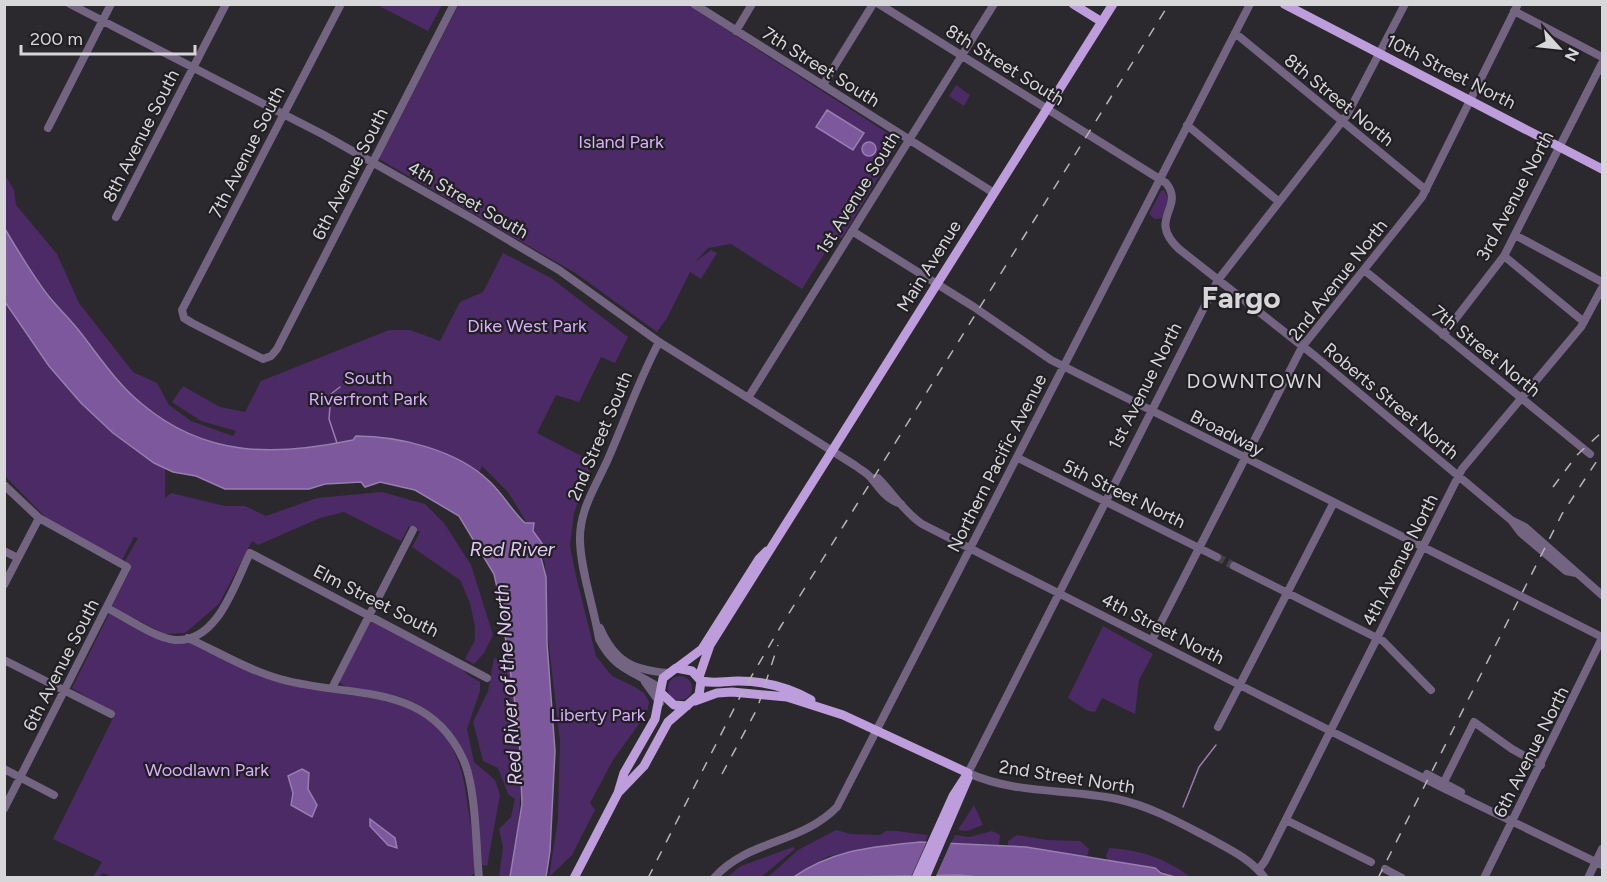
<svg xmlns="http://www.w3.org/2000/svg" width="1607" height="882" viewBox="0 0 1607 882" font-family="Figtree,sans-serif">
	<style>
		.green { fill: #4c2a66 }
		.water { fill: #7d589d; stroke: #987eaf; stroke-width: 1.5 }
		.pier { fill: #2b292d }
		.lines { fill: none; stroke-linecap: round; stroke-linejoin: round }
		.stream { stroke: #987eaf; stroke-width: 1.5 }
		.minor-tunnel { stroke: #454347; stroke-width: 8; stroke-dasharray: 8 4; stroke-linecap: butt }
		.minor { stroke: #736482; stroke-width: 8 }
		.major { stroke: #bd9ddc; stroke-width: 9 }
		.rail { stroke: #b7b5b8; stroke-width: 1.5; stroke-dasharray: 10 10; stroke-linecap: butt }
		.labels { text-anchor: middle; stroke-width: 4.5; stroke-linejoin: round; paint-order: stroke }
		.street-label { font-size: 18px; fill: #d7d6d8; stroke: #211f23 }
		.park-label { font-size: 18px; fill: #d7affb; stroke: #211f23 }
		.neighbourhood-label { font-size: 20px; letter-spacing: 1.5px; fill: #d7d6d8; stroke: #211f23 }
		.water-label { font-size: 20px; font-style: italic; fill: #dfcbf2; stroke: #211f23 }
		.town-label { font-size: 30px; font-weight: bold; fill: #d7d6d8; stroke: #211f23 }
	</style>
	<rect width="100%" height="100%" fill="#2b292d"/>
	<path class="green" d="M459,4L688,5L900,141L842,238L835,237L802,289L731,244L708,248L695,262L711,250L717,253L701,279L690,272L667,318L657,332L577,274L379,159Z
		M377,5H442L428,31Z
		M956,85L970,95L964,106L949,96Z
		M5,175L14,190L16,205L57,254L79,303L133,372L157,383L169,405L191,421L233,436L236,431L201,421L172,402L183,386L220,407L245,412L261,381L389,330H410L440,341L460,302L483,292L503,253L551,278L628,337L615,363L601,357L579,402L556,395L537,433L593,462L574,513L570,546L576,576L596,656L612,676L635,687L644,693L649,702L647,713L613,760L590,803L595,810L572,855L549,877L558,819L560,741L547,629L545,563L524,518L508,492L482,466L479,473C443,451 399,436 356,436L353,440C276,456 207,458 142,404C115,382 97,351 74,325C53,300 34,277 17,249C13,243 7,236 5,230C0,215 5,191 5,175Z
		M1164,190L1169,200L1162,218L1155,219L1149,214L1161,191Z
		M4,302C47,366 95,431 165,468V498L171,493L225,506H245L266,516L317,498L382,492L425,504L444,523L471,565L493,635L484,653L474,664L465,659L475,640V627L470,603L460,580L412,547L420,532L409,526L401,541L344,512L320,518L258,545L252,541L219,604L185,633L165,634L114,608L112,605L130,571L125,561L138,538L134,537L122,560L47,519L5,476Z
		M109,614C126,622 145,636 162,640C173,643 184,639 194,643C225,655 252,676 285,684C373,706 453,682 467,801C470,824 477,851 474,874L467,878H114L103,873L98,877H93L102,862L53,839L115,714L72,688Z
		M372,622L459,665L468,675L480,682V691L467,729L474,762L495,780L500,795L487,866L482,865C474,797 479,728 404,698C384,691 359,694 341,684L339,680L368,624Z
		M1103,626L1153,654L1139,680L1135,714L1102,698L1095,712L1088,711L1068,698Z
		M494,658L509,662C526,732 524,807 510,877H499L503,847L499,829L511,817L515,799L508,794L498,768L483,761L473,722L488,691Z
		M668 688a12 12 0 1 1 24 0a12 12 0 1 1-24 0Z
		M974,805L983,825L967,831L958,830Z
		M836,830L851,834L880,835L886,831H896L928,835L925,842L829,856L792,877L767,878L798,850Z
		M992,831L1000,835L999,845L951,843L955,835L969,837Z
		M1017,835L1047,840L1080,841L1089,849L1087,857L1008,846V841Z
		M793,847L795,849L761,877H727L741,866Z
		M1109,848C1144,851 1162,857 1191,877H1175L1152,867L1108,860L1106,856Z"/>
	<path class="water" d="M827,110L864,133L853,150L816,127Z
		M862 149a7 7 0 1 1 14 0a7 7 0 1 1-14 0Z
		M5,229C18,251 31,273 47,294C57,307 69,318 80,332C99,356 117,384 142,404C206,458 276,456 353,440L356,436C399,436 457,450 489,481C503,494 512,511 525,523H534L533,531L546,549L545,555L542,552L540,554L546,577L547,643L555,751L550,851L546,877H510L522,804L519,731L500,601L494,574L459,516L415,490L380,482L365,487L361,482L325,484L309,489H225L196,476L173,472L154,463L113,433L81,403L49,366L5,302Z
		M302,769L309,773L308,789L317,805L312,817L291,805L293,793L288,776Z
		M370,819L395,838L397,848L388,845L370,826Z
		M920,842L1026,847L1155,868L1161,873L1175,877L988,878L959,875L792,878C834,849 872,847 920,842Z"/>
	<path class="pier" d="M928,839L952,840L935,878L911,877Z"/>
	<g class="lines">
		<path class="stream" d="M337,443L329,419L331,394L340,387
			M1183,807L1199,767L1216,745"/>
		<path class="minor-tunnel" d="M1217,557L1234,566"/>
		<path class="minor" d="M70,4L324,135L473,219L559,270L659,342L856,466C861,470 869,474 872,479C880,489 887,500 901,504
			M341,4L182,310L184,318L192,323L263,359L271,356L277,349L454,4
			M694,4L994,193
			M879,4L1166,183C1186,208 1146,218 1179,249L1315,356L1511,520L1525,527L1602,595
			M1514,11L1602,57
			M736,31L752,4
			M1235,33L1426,190
			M823,85L873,4
			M1187,125L1278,201
			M48,128L111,4
			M116,217L226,4
			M852,231L974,307L1051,360L1602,637
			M1515,235L1602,282
			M1504,256L1584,322
			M1364,270L1590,454
			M1443,335L1504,256L1602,63
			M659,342C639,380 625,420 608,459C596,486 579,510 580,541C581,573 594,607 599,639C615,671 635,671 661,689
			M748,398L994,4
			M1018,458L1217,557
			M872,479L878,478C893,493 904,512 922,524L1441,787L1602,865
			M4,485L39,518L127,567L4,809
			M1512,521L1521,533L1566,571L1576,573
			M4,551L18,558
			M1234,566L1383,641L1431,690
			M4,585L39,518
			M107,608C125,617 155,638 175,640C218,643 235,583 250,553L487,678
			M600,628C615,662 633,670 668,673
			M188,638C218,652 248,670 280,679C350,699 427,680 463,759C476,786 476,847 479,878
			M1152,640L1302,347L1422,197L1518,4
			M4,660L111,714
			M645,682L660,703
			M332,688L413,530
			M1218,727L1333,504
			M4,769L54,795
			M1427,774L1461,792
			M1444,782L1474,722L1512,749L1541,765
			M1286,820L1371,862
			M1259,869L1265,861L1462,469L1581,327L1602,288
			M1385,869L1402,878
			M714,878C747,840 801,844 837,807L1250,4
			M1265,878C1251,859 1229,849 1209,838C1180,823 1150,806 1117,799C1066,788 1018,795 968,773L1218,280L1347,115L1405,4
			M1484,878L1602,638
			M1588,878L1602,849"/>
		<path class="major" d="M1073,4L1102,22
			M1284,4L1602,169
			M678,667L702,649L759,559L767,551
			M699,677L710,645L1113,4
			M701,681C715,684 724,681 738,681C765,681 788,687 811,700
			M661,693L674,705L687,706
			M695,701L717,693L732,692L787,697L843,715L968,773
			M574,878L618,793L644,766L668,722L699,695L701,681L692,671L676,668L663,678L655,719L624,773L618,793
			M916,878L953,796L968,773
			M925,878L968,778"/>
		<path class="rail" d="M1553,487L1577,455L1602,432
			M722,774L757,709L778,645
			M648,878L744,689L781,626L1169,4
			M1378,878L1562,514L1602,453"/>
	</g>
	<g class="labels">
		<g class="street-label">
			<text transform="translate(1005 65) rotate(32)" y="6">8th Street South</text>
			<text transform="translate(821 67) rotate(32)" y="6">7th Street South</text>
			<text transform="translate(1451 72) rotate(27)" y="6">10th Street North</text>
			<text transform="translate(1339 100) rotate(39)" y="6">8th Street North</text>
			<text transform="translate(141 136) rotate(-63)" y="6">8th Avenue South</text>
			<text transform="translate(247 152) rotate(-63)" y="6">7th Avenue South</text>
			<text transform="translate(350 174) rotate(-63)" y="6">6th Avenue South</text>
			<text transform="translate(858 193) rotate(-58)" y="6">1st Avenue South</text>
			<text transform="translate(1515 196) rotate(-62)" y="6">3rd Avenue North</text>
			<text transform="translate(468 200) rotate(30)" y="6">4th Street South</text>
			<text transform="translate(929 266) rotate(-58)" y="6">Main Avenue</text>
			<text transform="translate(1338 280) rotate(-52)" y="6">2nd Avenue North</text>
			<text transform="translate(1486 351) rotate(39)" y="6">7th Street North</text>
			<text transform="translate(1145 386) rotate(-63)" y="6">1st Avenue North</text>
			<text transform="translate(1391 401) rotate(40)" y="6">Roberts Street North</text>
			<text transform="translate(1227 433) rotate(27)" y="6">Broadway</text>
			<text transform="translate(600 436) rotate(-67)" y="6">2nd Street South</text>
			<text transform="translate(997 463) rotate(-63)" y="6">Northern Pacific Avenue</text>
			<text transform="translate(1124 494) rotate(26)" y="6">5th Street North</text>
			<text transform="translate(1400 560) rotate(-63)" y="6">4th Avenue North</text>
			<text transform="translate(376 601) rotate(27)" y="6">Elm Street South</text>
			<text transform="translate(1163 629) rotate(27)" y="6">4th Street North</text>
			<text transform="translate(61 665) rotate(-63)" y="6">6th Avenue South</text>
			<text transform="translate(1531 752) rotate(-63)" y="6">6th Avenue North</text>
			<text transform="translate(1067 777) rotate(9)" y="6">2nd Street North</text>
		</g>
		<g class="park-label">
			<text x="621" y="148">Island Park</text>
			<text x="527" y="332">Dike West Park</text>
			<text x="368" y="384">South<tspan x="368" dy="21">Riverfront Park</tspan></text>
			<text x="598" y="721">Liberty Park</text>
			<text x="207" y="776">Woodlawn Park</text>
		</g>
		<g class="neighbourhood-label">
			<text x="1255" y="388">DOWNTOWN</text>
		</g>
		<g class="water-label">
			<text x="512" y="556">Red River</text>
			<text transform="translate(508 685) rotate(-94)" y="7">Red River of the North</text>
		</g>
		<g class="town-label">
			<text x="1241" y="308">Fargo</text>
		</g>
	</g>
	<rect width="1607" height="882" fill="none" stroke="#d7d6d8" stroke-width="12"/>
	<g transform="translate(1559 48) rotate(117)" stroke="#211f23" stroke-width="4.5" paint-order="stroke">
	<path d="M0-4.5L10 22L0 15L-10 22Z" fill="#d7d6d8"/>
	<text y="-9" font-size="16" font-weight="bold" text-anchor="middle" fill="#d7d6d8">N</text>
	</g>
	<path d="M21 45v9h174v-9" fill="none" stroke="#d7d6d8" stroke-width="3"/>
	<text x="30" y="45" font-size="18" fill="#d7d6d8" stroke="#211f23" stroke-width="4.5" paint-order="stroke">200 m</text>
</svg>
